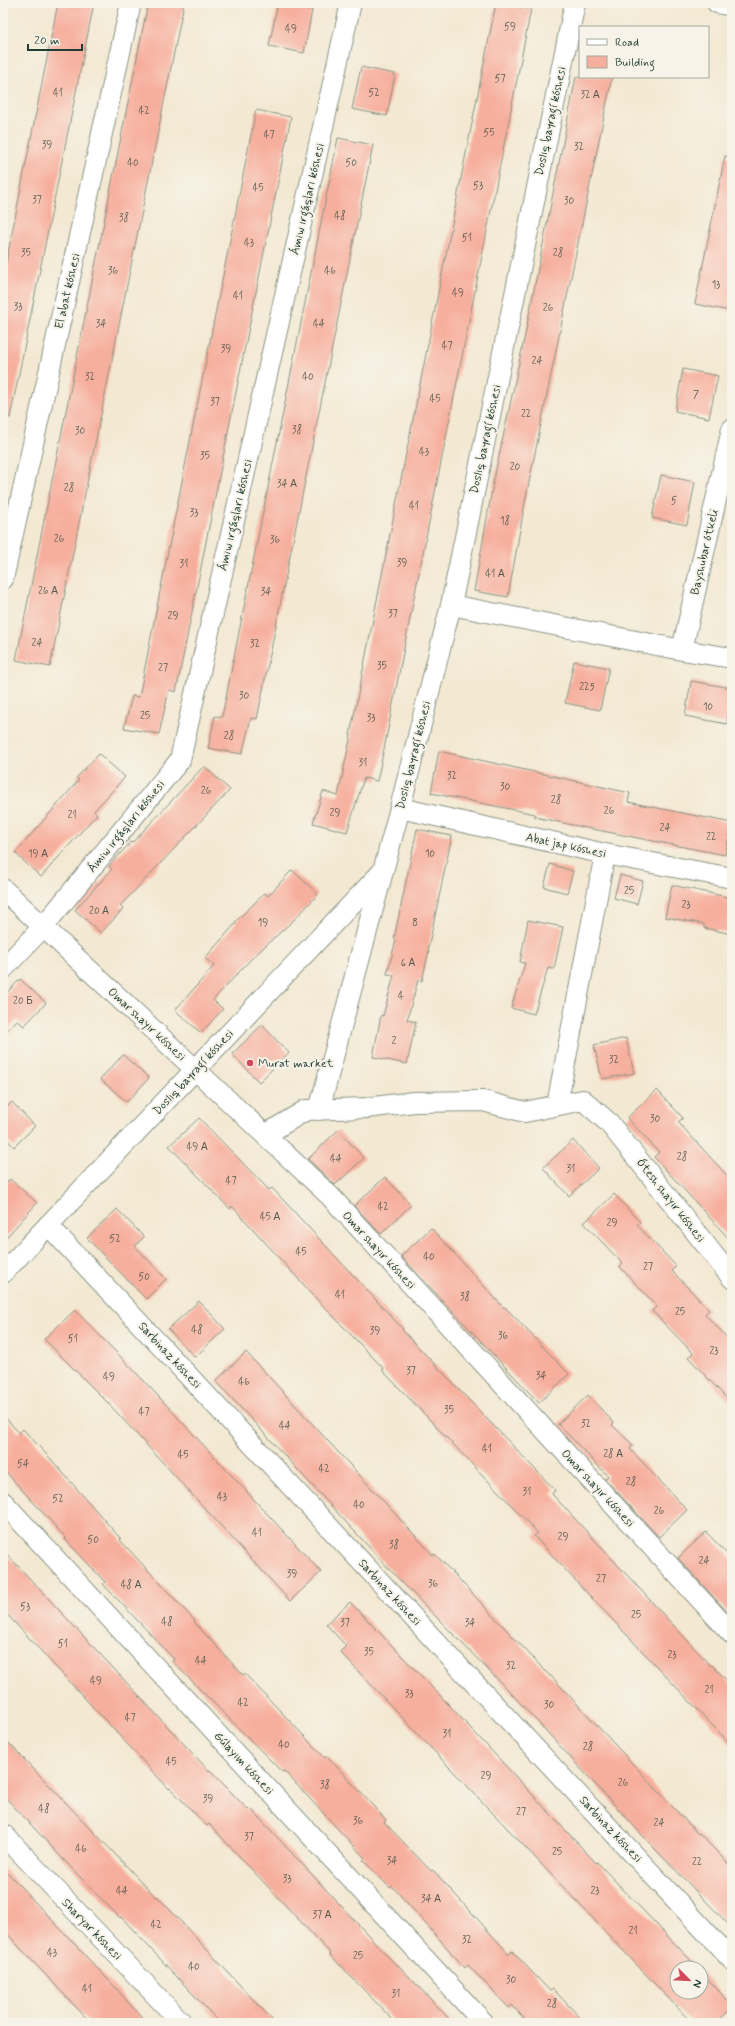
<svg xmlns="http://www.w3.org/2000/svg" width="735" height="2026" viewBox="0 0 735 2026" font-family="Mynerve,sans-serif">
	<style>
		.building { fill: #f7af9d }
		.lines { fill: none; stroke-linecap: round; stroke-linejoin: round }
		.minor-casing { stroke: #899384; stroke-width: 22 }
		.minor { stroke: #fff; stroke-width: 20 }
		.poi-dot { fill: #d1495b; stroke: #f7f3e8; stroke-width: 1.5 }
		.labels { text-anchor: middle; stroke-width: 4; stroke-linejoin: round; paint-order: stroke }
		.number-label { font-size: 10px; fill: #555a4e }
		.street-label { font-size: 12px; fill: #1f3d34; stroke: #f7f3e8 }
		.poi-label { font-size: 12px; fill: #1f3d34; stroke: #f7f3e8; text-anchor: start }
	</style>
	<rect width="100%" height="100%" fill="#f7f3e8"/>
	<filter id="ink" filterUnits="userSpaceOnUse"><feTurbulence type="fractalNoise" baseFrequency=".025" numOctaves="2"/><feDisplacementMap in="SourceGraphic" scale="8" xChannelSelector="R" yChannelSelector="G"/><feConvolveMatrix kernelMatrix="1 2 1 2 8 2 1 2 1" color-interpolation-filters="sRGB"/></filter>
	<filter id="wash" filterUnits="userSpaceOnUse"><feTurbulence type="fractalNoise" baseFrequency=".012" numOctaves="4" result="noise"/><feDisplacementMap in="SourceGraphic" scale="16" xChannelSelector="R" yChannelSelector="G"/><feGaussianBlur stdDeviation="0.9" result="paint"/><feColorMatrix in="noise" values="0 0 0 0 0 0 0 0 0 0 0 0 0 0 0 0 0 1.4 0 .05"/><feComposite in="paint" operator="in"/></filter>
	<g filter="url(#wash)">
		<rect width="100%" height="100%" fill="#f3e9d3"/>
		<g id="blocks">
			<path class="building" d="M58,3H94L10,418L3,417V278Z
				M148,3H184L50,667L16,660Z
				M278,3L312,10L304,53L269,46Z
				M496,3L531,9L384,749L377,781L364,778L347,832L313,823L323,791L338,796L351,735H350Z
				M361,67L395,74L387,116L352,109Z
				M576,77H612L525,502L508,597L474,591L493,484L525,335Z
				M256,110L291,117L176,692L169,690L159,734L124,728L132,696L139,697Z
				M338,138L373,145L257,719L251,718L242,754L208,748L215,716L222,717Z
				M725,156L732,157V301L730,311L695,304Z
				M683,369L718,376L709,418L675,411Z
				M661,475L695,482L687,525L652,518Z
				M574,661L609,668L600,710L565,703Z
				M691,681L732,688L727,724L685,716Z
				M439,751L630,793L628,802L732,823L725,855L587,828L535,817V814L431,793Z
				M99,754L125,777L94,811L97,814L41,877L15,853L79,780L76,778Z
				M204,766L230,790L120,906L123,909L101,933L75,910L112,869L109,866L131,842L132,843Z
				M417,829L452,836L428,949L429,950L422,981L418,980L407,1020L416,1022L407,1064L373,1057L381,1015L383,1016L394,975L387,974L396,940L394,939Z
				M550,864L573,871L567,893L544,887Z
				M292,870L318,894L296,918L252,958L213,1000L223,1009L201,1033L175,1010L214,966L205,958L236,923L235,922L265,893L268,896Z
				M620,875L643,881L637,904L614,898Z
				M672,885L732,898V934L704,928V924L665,917Z
				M528,920L563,927L554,969L548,968L534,1014L511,1008L525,963L520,962Z
				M20,979L46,1003L24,1026L17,1020L3,1035V997Z
				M262,1025L289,1053L259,1082L232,1054Z
				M626,1038L634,1073L602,1079L594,1045Z
				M123,1055L149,1078L127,1102L100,1079Z
				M657,1090L683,1118L678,1122L732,1181V1242L654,1157L659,1152L627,1118Z
				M12,1102L35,1126L14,1147L3,1135V1110Z
				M199,1118L269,1190L272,1188L403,1329L402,1330L555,1490L552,1494L711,1666L712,1665L732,1686V1746L573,1578L534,1536L538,1533L382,1370L384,1369L312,1294L232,1206L230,1209L169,1146Z
				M338,1130L364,1158L335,1185L308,1159Z
				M573,1140L599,1168L569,1196L543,1168Z
				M385,1177L411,1205L381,1234L354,1206Z
				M10,1179L37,1203L3,1241V1187Z
				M614,1194L640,1222L637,1225L676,1266L672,1271L709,1310L705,1314L732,1343V1404L688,1357L693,1353L652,1311L657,1306L620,1267L623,1264L584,1223Z
				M117,1209L144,1237L135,1246L166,1279L146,1299L87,1238Z
				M431,1228L504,1308L505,1307L569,1374L539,1403L401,1256Z
				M199,1301L225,1329L195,1357L168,1329Z
				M75,1310L146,1383L321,1572L290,1601L108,1403L44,1339Z
				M246,1352L433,1555L435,1554L550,1676H551L698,1834L699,1833L732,1868V1928L657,1851L510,1692L392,1572L216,1381Z
				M588,1395L614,1423L612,1425L633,1445L630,1449L687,1510L659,1537L605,1479L608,1476L558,1424Z
				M3,1415L19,1433L23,1429L49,1457L121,1539L120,1540L195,1621L194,1622L243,1675L245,1674L325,1758L327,1756L386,1820L384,1822L431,1871L433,1870L509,1954L512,1951L550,1991L553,1989L585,2023H528L512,2005L509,2008L468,1965L465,1968L392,1886L390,1888L363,1860L365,1858L284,1771L282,1772L172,1661L174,1659L103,1584L105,1582L65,1539L66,1538L3,1469Z
				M706,1532L732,1559V1617L678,1558Z
				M3,1550L209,1771L210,1770L248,1810L250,1808L397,1966L398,1965L453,2023H396L330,1955L331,1954L209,1824L207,1826L170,1788L169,1789L3,1610Z
				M350,1602L449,1705L596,1863L597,1862L698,1968H677V1992H701V1972L732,2005V2007L715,2023H692L340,1652L346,1646L326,1624Z
				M3,1737L156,1897L157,1896L275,2023H220L121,1917L120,1918L79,1876L3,1795Z
				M3,1868L115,1987L146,2023H91L24,1952L3,1929Z"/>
		</g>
	</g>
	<g filter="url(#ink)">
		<use href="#blocks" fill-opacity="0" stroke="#899384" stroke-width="1"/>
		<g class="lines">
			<g class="minor-casing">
				<path id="minor" d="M717,3L732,6
					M3,579L131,3
					M451,605L682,650L732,658
					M682,650L732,429
					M400,808L605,854L732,878
					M3,889L330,1196L732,1634
					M3,969L43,927L180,760L351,3
					M557,1105L605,854
					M319,1110L400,808L451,605L575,3
					M265,1135L306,1110L366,1108L414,1102L483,1101L525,1112L583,1100L609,1123L732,1278
					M48,1225L732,1960
					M3,1273L381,873
					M3,1502L484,2023
					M3,1834L182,2023"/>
			</g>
			<use href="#minor" class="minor"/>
		</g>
	</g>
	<circle class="poi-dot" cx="250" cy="1063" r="4"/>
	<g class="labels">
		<g class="number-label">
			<text x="510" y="30">59</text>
			<text x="291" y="32">49</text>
			<text x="500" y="82">57</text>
			<text x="58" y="96">41</text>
			<text x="374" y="96">52</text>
			<text x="590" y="98">32 А</text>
			<text x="144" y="114">42</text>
			<text x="489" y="136">55</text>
			<text x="269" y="138">47</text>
			<text x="47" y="148">39</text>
			<text x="579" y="150">32</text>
			<text x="133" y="166">40</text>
			<text x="351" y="166">50</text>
			<text x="478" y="189">53</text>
			<text x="258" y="191">45</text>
			<text x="37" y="203">37</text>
			<text x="569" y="204">30</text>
			<text x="340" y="219">48</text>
			<text x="124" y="221">38</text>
			<text x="467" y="241">51</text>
			<text x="249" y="246">43</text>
			<text x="26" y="256">35</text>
			<text x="558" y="256">28</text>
			<text x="113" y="274">36</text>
			<text x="330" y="274">46</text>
			<text x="716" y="288">13</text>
			<text x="458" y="296">49</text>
			<text x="238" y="299">41</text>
			<text x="18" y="310">33</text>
			<text x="548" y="311">26</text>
			<text x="101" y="327">34</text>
			<text x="319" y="327">44</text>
			<text x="447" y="349">47</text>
			<text x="226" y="352">39</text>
			<text x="537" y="364">24</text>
			<text x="90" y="380">32</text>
			<text x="308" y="380">40</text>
			<text x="696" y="398">7</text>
			<text x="435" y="402">45</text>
			<text x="215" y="405">37</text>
			<text x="526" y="417">22</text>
			<text x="297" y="433">38</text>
			<text x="80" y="434">30</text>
			<text x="424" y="455">43</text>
			<text x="205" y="459">35</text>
			<text x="515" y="470">20</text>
			<text x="287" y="487">34 А</text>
			<text x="69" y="491">28</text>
			<text x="674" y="504">5</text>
			<text x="414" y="509">41</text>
			<text x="194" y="516">33</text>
			<text x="505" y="524">18</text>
			<text x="59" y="542">26</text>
			<text x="275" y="543">36</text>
			<text x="402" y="566">39</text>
			<text x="184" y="567">31</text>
			<text x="495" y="577">41 А</text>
			<text x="48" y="594">26 А</text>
			<text x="266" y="595">34</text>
			<text x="393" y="617">37</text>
			<text x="173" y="619">29</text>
			<text x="37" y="646">24</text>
			<text x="255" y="647">32</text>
			<text x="382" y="669">35</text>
			<text x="163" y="671">27</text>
			<text x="587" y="690">225</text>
			<text x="244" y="699">30</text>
			<text x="708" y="710">10</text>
			<text x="145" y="719">25</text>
			<text x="371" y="721">33</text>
			<text x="229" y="739">28</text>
			<text x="363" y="766">31</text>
			<text x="452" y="779">32</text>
			<text x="505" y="790">30</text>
			<text x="206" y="794">26</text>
			<text x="556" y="803">28</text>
			<text x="609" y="814">26</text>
			<text x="335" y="816">29</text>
			<text x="72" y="818">21</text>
			<text x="665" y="831">24</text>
			<text x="711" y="840">22</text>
			<text x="38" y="857">19 А</text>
			<text x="430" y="857">10</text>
			<text x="629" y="894">25</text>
			<text x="686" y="908">23</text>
			<text x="99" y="914">20 А</text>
			<text x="263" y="926">19</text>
			<text x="415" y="926">8</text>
			<text x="408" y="966">6 А</text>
			<text x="401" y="999">4</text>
			<text x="23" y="1004">20 Б</text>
			<text x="394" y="1044">2</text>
			<text x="614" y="1063">32</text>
			<text x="655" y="1122">30</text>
			<text x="197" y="1150">49 А</text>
			<text x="682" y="1160">28</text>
			<text x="336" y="1162">44</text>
			<text x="571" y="1172">31</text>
			<text x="231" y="1184">47</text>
			<text x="383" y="1210">42</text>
			<text x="270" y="1220">45 А</text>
			<text x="612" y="1226">29</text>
			<text x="115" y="1242">52</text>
			<text x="301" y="1255">45</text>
			<text x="429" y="1260">40</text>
			<text x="648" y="1270">27</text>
			<text x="144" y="1280">50</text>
			<text x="340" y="1298">41</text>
			<text x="465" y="1300">38</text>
			<text x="680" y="1315">25</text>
			<text x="197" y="1333">48</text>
			<text x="375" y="1334">39</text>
			<text x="503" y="1339">36</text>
			<text x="73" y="1342">51</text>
			<text x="714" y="1354">23</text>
			<text x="411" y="1374">37</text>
			<text x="541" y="1379">34</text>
			<text x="109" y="1380">49</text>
			<text x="244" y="1385">46</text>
			<text x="449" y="1413">35</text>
			<text x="144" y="1415">47</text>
			<text x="586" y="1427">32</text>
			<text x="285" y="1429">44</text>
			<text x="487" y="1452">41</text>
			<text x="613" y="1457">28 А</text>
			<text x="183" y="1458">45</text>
			<text x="23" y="1467">54</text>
			<text x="324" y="1472">42</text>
			<text x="631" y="1485">28</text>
			<text x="527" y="1495">31</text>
			<text x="222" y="1500">43</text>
			<text x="58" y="1502">52</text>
			<text x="359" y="1508">40</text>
			<text x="659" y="1514">26</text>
			<text x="257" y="1536">41</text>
			<text x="563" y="1540">29</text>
			<text x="93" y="1543">50</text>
			<text x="394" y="1548">38</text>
			<text x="704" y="1564">24</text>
			<text x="292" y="1577">39</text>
			<text x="601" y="1582">27</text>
			<text x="433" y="1587">36</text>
			<text x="131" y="1588">48 А</text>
			<text x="25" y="1610">53</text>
			<text x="636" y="1618">25</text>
			<text x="167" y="1625">48</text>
			<text x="345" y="1626">37</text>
			<text x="470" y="1626">34</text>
			<text x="63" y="1647">51</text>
			<text x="369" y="1655">35</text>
			<text x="672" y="1658">23</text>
			<text x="201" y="1664">44</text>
			<text x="511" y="1669">32</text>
			<text x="96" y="1684">49</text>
			<text x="709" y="1693">21</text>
			<text x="409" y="1697">33</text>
			<text x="243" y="1706">42</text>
			<text x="549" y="1708">30</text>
			<text x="130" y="1721">47</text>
			<text x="447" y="1737">31</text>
			<text x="284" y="1748">40</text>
			<text x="588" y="1750">28</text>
			<text x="171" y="1765">45</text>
			<text x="486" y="1779">29</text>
			<text x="623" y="1786">26</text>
			<text x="325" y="1788">38</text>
			<text x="208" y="1802">39</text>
			<text x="44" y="1812">48</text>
			<text x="521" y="1815">27</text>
			<text x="358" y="1824">36</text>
			<text x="659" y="1826">24</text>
			<text x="249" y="1840">37</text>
			<text x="81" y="1852">46</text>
			<text x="557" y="1855">25</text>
			<text x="392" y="1864">34</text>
			<text x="697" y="1865">22</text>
			<text x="287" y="1882">33</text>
			<text x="122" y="1894">44</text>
			<text x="595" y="1894">23</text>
			<text x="431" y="1902">34 А</text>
			<text x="322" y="1918">37 А</text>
			<text x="156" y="1928">42</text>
			<text x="633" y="1934">21</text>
			<text x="467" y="1943">32</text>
			<text x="52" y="1956">43</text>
			<text x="358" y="1959">25</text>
			<text x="194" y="1970">40</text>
			<text x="511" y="1983">30</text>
			<text x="87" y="1992">41</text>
			<text x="396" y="1997">31</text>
			<text x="552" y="2007">28</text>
		</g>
		<g class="street-label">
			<text transform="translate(550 121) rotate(-78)" y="4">Doslıq bayraǵı kóshesi</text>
			<text transform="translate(307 199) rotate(-77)" y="4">Ámiw ırǵaqları kóshesi</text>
			<text transform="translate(67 291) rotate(-77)" y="4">El abat kóshesi</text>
			<text transform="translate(485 439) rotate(-78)" y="4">Doslıq bayraǵı kóshesi</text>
			<text transform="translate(235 515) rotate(-77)" y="4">Ámiw ırǵaqları kóshesi</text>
			<text transform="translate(704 552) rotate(-77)" y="4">Bayshubar ótkeli</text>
			<text transform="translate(413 755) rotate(-76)" y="4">Doslıq bayraǵı kóshesi</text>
			<text transform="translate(126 826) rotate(-51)" y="4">Ámiw ırǵaqları kóshesi</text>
			<text transform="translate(566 845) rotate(12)" y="4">Abat jap kóshesi</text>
			<text transform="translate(147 1024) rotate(43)" y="4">Omar shayır kóshesi</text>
			<text transform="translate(193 1072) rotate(-47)" y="4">Doslıq bayraǵı kóshesi</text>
			<text transform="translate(671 1200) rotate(52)" y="4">Ótesh shayır kóshesi</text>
			<text transform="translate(379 1250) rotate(47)" y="4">Omar shayır kóshesi</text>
			<text transform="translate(170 1355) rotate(47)" y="4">Sarbinaz kóshesi</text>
			<text transform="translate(598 1488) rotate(47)" y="4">Omar shayır kóshesi</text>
			<text transform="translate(390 1592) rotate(47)" y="4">Sarbinaz kóshesi</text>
			<text transform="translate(244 1763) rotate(47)" y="4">Gúlayım kóshesi</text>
			<text transform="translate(611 1829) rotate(47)" y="4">Sarbinaz kóshesi</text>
			<text transform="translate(92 1929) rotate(46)" y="4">Sharyar kóshesi</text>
		</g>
		<g class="poi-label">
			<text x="258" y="1067">Murat market</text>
		</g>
	</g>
	<rect width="735" height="2026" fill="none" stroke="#f7f3e8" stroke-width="16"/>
	<rect x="579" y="26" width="130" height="52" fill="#f7f3e8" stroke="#a1aaa0"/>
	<rect x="587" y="39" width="20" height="6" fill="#ffffff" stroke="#a1aaa0"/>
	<text x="615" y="46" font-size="12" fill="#1f3d34">Road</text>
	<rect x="587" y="56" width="20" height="12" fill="#f7af9d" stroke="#a1aaa0"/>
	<text x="615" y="66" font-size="12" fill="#1f3d34">Building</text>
	<g transform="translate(689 1980) rotate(114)"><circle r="19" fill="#f7f3e8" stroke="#a1aaa0"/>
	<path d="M0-3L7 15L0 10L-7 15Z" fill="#d1495b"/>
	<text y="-6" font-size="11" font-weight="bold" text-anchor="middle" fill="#1f3d34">N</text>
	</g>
	<path d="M28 44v6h54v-6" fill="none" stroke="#1f3d34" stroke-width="2"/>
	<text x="34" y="44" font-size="12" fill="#1f3d34" stroke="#f7f3e8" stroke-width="3" paint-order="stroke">20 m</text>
</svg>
